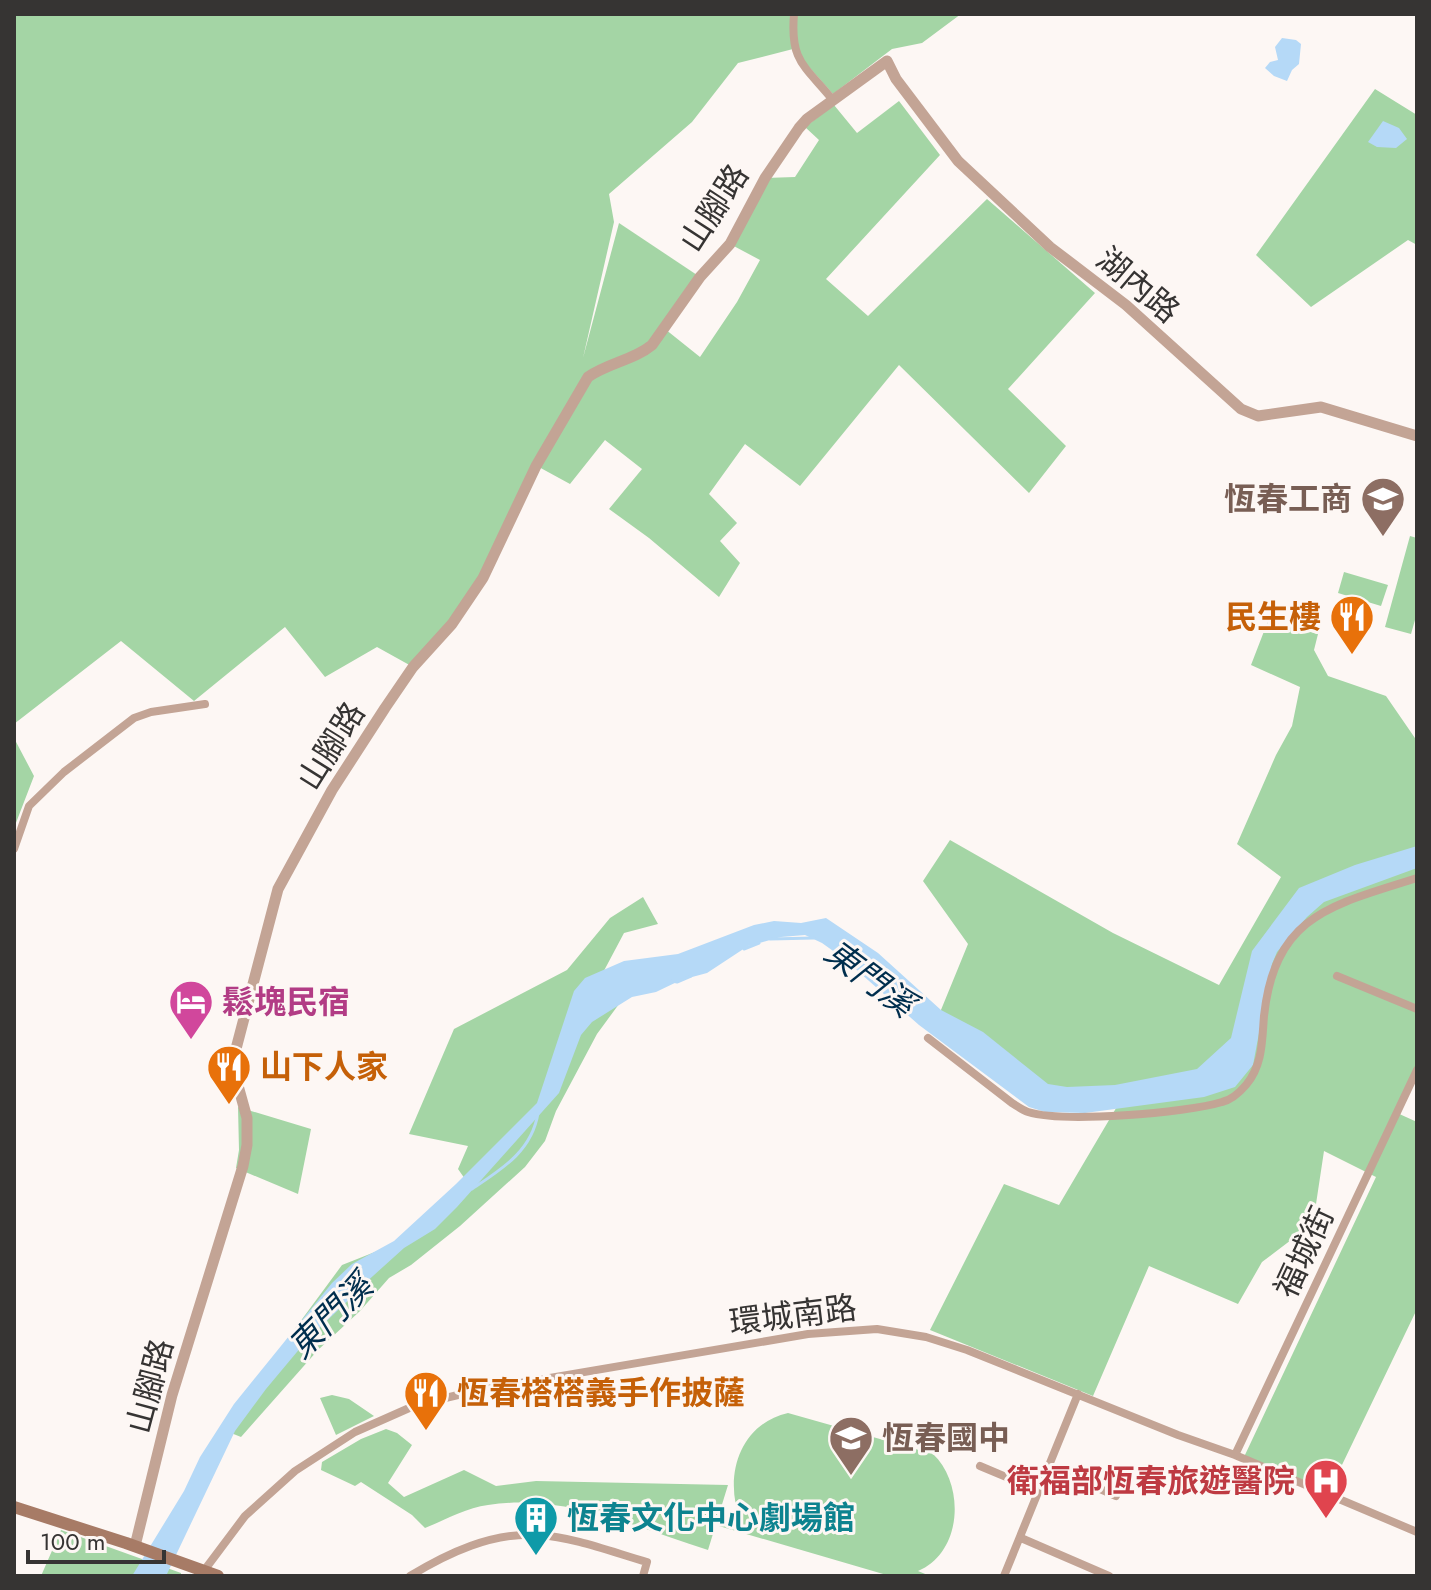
<svg xmlns="http://www.w3.org/2000/svg" width="1431" height="1590" viewBox="0 0 1431 1590" font-family="Jost,'Noto Sans TC',sans-serif">
	<style>
		.green { fill: #a4d5a5 }
		.water { fill: #b5d9f7 }
		.lines { fill: none; stroke-linecap: round; stroke-linejoin: round }
		.stream { stroke: #b5d9f7; stroke-width: 3 }
		.minor { stroke: #c3a495; stroke-width: 8 }
		.tertiary { stroke: #c3a495; stroke-width: 11 }
		.secondary { stroke: #a77b66; stroke-width: 12 }
		.labels { text-anchor: middle; stroke-width: 6; stroke-linejoin: round; paint-order: stroke }
		.street-label { font-size: 32px; fill: #363433; stroke: #fdf7f4 }
		.education-label { font-size: 32px; font-weight: bold; fill: #785e54; stroke: #fdf7f4; text-anchor: end }
		.food-label { font-size: 32px; font-weight: bold; fill: #c56008; stroke: #fdf7f4; text-anchor: start }
		.hotel-label { font-size: 32px; font-weight: bold; fill: #b23c85; stroke: #fdf7f4; text-anchor: start }
		.health-label { font-size: 32px; font-weight: bold; fill: #be3a42; stroke: #fdf7f4; text-anchor: end }
		.culture-label { font-size: 32px; font-weight: bold; fill: #0d838f; stroke: #fdf7f4; text-anchor: start }
		.water-label { font-size: 34px; font-style: italic; fill: #002e4d; stroke: #fdf7f4 }
	</style>
	<rect width="100%" height="100%" fill="#fdf7f4"/>
	<path class="green" d="M14,14H961L922,43L892,49L833,94L793,49L738,63L692,122L609,194L614,222L583,358L619,223L700,277L665,329L700,357L737,302L760,260L730,244L765,178L795,177L819,140L805,127L834,105L857,133L899,101L940,155L826,279L868,316L987,199L1095,293L1008,389L1066,446L1029,493L899,365L800,486L745,444L709,494L737,523L720,541L740,563L719,597L649,538L609,509L642,469L605,440L570,484L537,466L483,578L413,667L377,647L325,677L285,627L194,701L121,641L14,724Z
		M1375,89L1417,115V245L1408,240L1311,307L1256,255Z
		M1410,536L1417,538V613L1411,634L1385,627Z
		M1344,572L1388,585L1381,606L1338,593Z
		M1268,621L1318,634L1314,650L1328,676L1386,696L1417,741V1068L1395,1112L1417,1122V1309L1328,1494L1244,1457L1376,1177L1324,1151L1316,1204L1295,1237L1262,1262L1238,1304L1149,1266L1093,1396L930,1330L1004,1184L1059,1205L1122,1098L1073,1103L934,1027L968,944L923,881L950,840L1113,933L1219,985L1281,877L1237,844L1276,755L1292,726L1300,687L1251,665Z
		M14,738L34,776L14,828Z
		M643,897L658,924L624,933L598,982L619,1004L597,1034L556,1111L545,1141L525,1167L460,1226L411,1265L389,1278L360,1311L318,1350L241,1437L221,1429L342,1265L385,1248L472,1189L458,1169L468,1146L409,1134L454,1029L567,970L610,918Z
		M238,1107L311,1129L298,1194L236,1168L239,1150Z
		M332,1395L349,1399L374,1416L336,1435L320,1398Z
		M788,1413L933,1454C965,1484 963,1552 918,1571L930,1576H890L719,1526L722,1516L741,1521C723,1478 739,1424 788,1413Z
		M386,1429L397,1433L412,1445L388,1483L404,1497L464,1470L496,1486L536,1481L728,1485L708,1550C638,1528 564,1493 488,1505C466,1508 445,1520 425,1528L412,1515L361,1482L355,1486L321,1470L322,1462L361,1439Z
		M61,1530L181,1573V1576H41Z"/>
	<path class="water" d="M1282,38L1296,40L1301,44L1299,64L1292,70L1287,81L1274,76L1265,68L1270,62L1278,60L1275,47Z
		M1383,121L1399,128L1407,139L1396,148L1377,147L1368,142Z
		M1417,846V868L1324,902L1307,917L1277,952L1272,964L1253,1065L1235,1087L1204,1097L1085,1113L1045,1112L1029,1107L919,1025L843,958L822,943L805,935L781,937L748,946L707,973L681,980L656,992L632,997L592,1022L581,1035L559,1093L457,1207L435,1229L404,1248L322,1322L266,1389L235,1431L166,1576H132L184,1491L200,1457L234,1404L332,1283L352,1264L394,1241L456,1184L537,1103L574,991L585,978L624,961L678,954L754,925L774,921L801,923L826,918L878,953L941,1010L983,1032L1048,1084L1067,1087L1115,1085L1197,1069L1231,1038L1252,951L1299,888L1355,865Z"/>
	<g class="lines">
		<path class="stream" d="M770,939L814,938
			M744,949L759,943
			M672,981L677,982L691,976
			M472,1189C502,1169 532,1151 538,1113
			M312,1333L356,1291"/>
		<path class="minor" d="M794,14C790,61 804,65 832,99
			M14,849L29,806L64,772L134,718L151,712L205,704
			M1337,976L1417,1009
			M928,1038L1012,1103C1017,1106 1022,1110 1028,1112C1063,1123 1186,1113 1222,1102C1231,1100 1240,1092 1246,1085C1263,1065 1262,1040 1264,1016C1275,914 1333,905 1417,878
			M1235,1455L1417,1070
			M980,1466L1037,1490
			M1048,1466L1116,1496
			M1021,1538L1109,1576
			M200,1576L245,1516L295,1471L355,1432L416,1405L479,1390L808,1334L877,1329L926,1337L967,1350L1178,1435L1235,1455L1417,1532
			M410,1576C448,1553 492,1532 538,1535C574,1537 612,1552 647,1562L643,1576
			M1004,1576L1078,1394"/>
		<path class="tertiary" d="M135,1546L172,1395L243,1166L247,1145V1118L232,1064L278,889L332,790L385,708L413,667L452,624L483,578L536,466L588,377C608,363 634,360 652,345L700,277L730,244L765,178L799,128L807,119L887,61L896,79L958,161L1050,247L1126,305L1241,409L1258,416L1321,407L1417,436"/>
		<path class="secondary" d="M14,1507L126,1543L218,1576"/>
	</g>
	<defs>
		<g id="school-pin" transform="scale(2.3)"><path d="M0 17L-7.5 6A9.5 9.5 0 1 1 7.5 6Z" fill="#8d6e63" stroke="#fdf7f4"/><path d="M0-5L7-2L0 1L-7-2ZM-4 1L0 2.5L4 1V4Q0 6-4 4Z" fill="#fff"/></g>
		<g id="restaurant-pin" transform="scale(2.3)"><path d="M0 17L-7.5 6A9.5 9.5 0 1 1 7.5 6Z" fill="#e8710a" stroke="#fdf7f4"/><path d="M-5-6h1v4h1v-4h1v4h1v-4h1v5L-1.5 .5V6h-2V.5L-5-1ZM5-6V6H3V1.5H1.5Q1.5-4 5-6Z" fill="#fff"/></g>
		<g id="hotel-pin" transform="scale(2.3)"><path d="M0 17L-7.5 6A9.5 9.5 0 1 1 7.5 6Z" fill="#d1479c" stroke="#fdf7f4"/><path d="M-6-4.5h1.5V1H6V5H4.5V3h-9V5H-6ZM-4 0a1.8 1.8 0 1 1 3.6 0ZM.5 0V-2.5h3Q6-2.5 6 0Z" fill="#fff"/></g>
		<g id="hospital-pin" transform="scale(2.3)"><path d="M0 17L-7.5 6A9.5 9.5 0 1 1 7.5 6Z" fill="#e0444e" stroke="#fdf7f4"/><path d="M-5-5h3v3.5h4V-5h3V5h-3V1.5h-4V5h-3Z" fill="#fff"/></g>
		<g id="building-pin" transform="scale(2.3)"><path d="M0 17L-7.5 6A9.5 9.5 0 1 1 7.5 6Z" fill="#0f9aa8" stroke="#fdf7f4"/><path d="M-4-6H4V6H1V3H-1V6H-4ZM-2.5-4.3h1.7v1.8h-1.7ZM.8-4.3h1.7v1.8H.8ZM-2.5-1h1.7V.8h-1.7ZM.8-1h1.7V.8H.8Z" fill="#fff"/></g>
	</defs>
	<g fill-rule="evenodd">
		<use href="#school-pin" x="1383" y="499"/>
		<use href="#restaurant-pin" x="1352" y="617"/>
		<use href="#hotel-pin" x="191" y="1002"/>
		<use href="#restaurant-pin" x="229" y="1067"/>
		<use href="#restaurant-pin" x="426" y="1393"/>
		<use href="#school-pin" x="851" y="1438"/>
		<use href="#hospital-pin" x="1326" y="1481"/>
		<use href="#building-pin" x="536" y="1518"/>
	</g>
	<g class="labels">
		<g class="street-label">
			<text transform="translate(714 208) rotate(-57)" y="11">山腳路</text>
			<text transform="translate(1138 285) rotate(40)" y="11">湖內路</text>
			<text transform="translate(331 746) rotate(-58)" y="11">山腳路</text>
			<text transform="translate(1304 1252) rotate(-65)" y="11">福城街</text>
			<text transform="translate(793 1315) rotate(-7)" y="11">環城南路</text>
			<text transform="translate(150 1386) rotate(-75)" y="11">山腳路</text>
		</g>
		<g class="education-label">
			<text x="1352" y="510">恆春工商</text>
			<text x="882" y="1449" text-anchor="start">恆春國中</text>
		</g>
		<g class="food-label">
			<text x="1321" y="628" text-anchor="end">民生樓</text>
			<text x="260" y="1078">山下人家</text>
			<text x="457" y="1404">恆春榙榙義手作披薩</text>
		</g>
		<g class="hotel-label">
			<text x="222" y="1013">鬆塊民宿</text>
		</g>
		<g class="health-label">
			<text x="1295" y="1492">衛福部恆春旅遊醫院</text>
		</g>
		<g class="culture-label">
			<text x="567" y="1529">恆春文化中心劇場館</text>
		</g>
		<g class="water-label">
			<text transform="translate(870 978) rotate(37)" y="12">東門溪</text>
			<text transform="translate(330 1316) rotate(-45)" y="12">東門溪</text>
		</g>
	</g>
	<rect width="1431" height="1590" fill="none" stroke="#363433" stroke-width="32"/>
	<path d="M28 1550v12h136v-12" fill="none" stroke="#363433" stroke-width="4"/>
	<text x="40" y="1550" font-size="24" fill="#363433" stroke="#fdf7f4" stroke-width="6" paint-order="stroke">100 m</text>
</svg>
